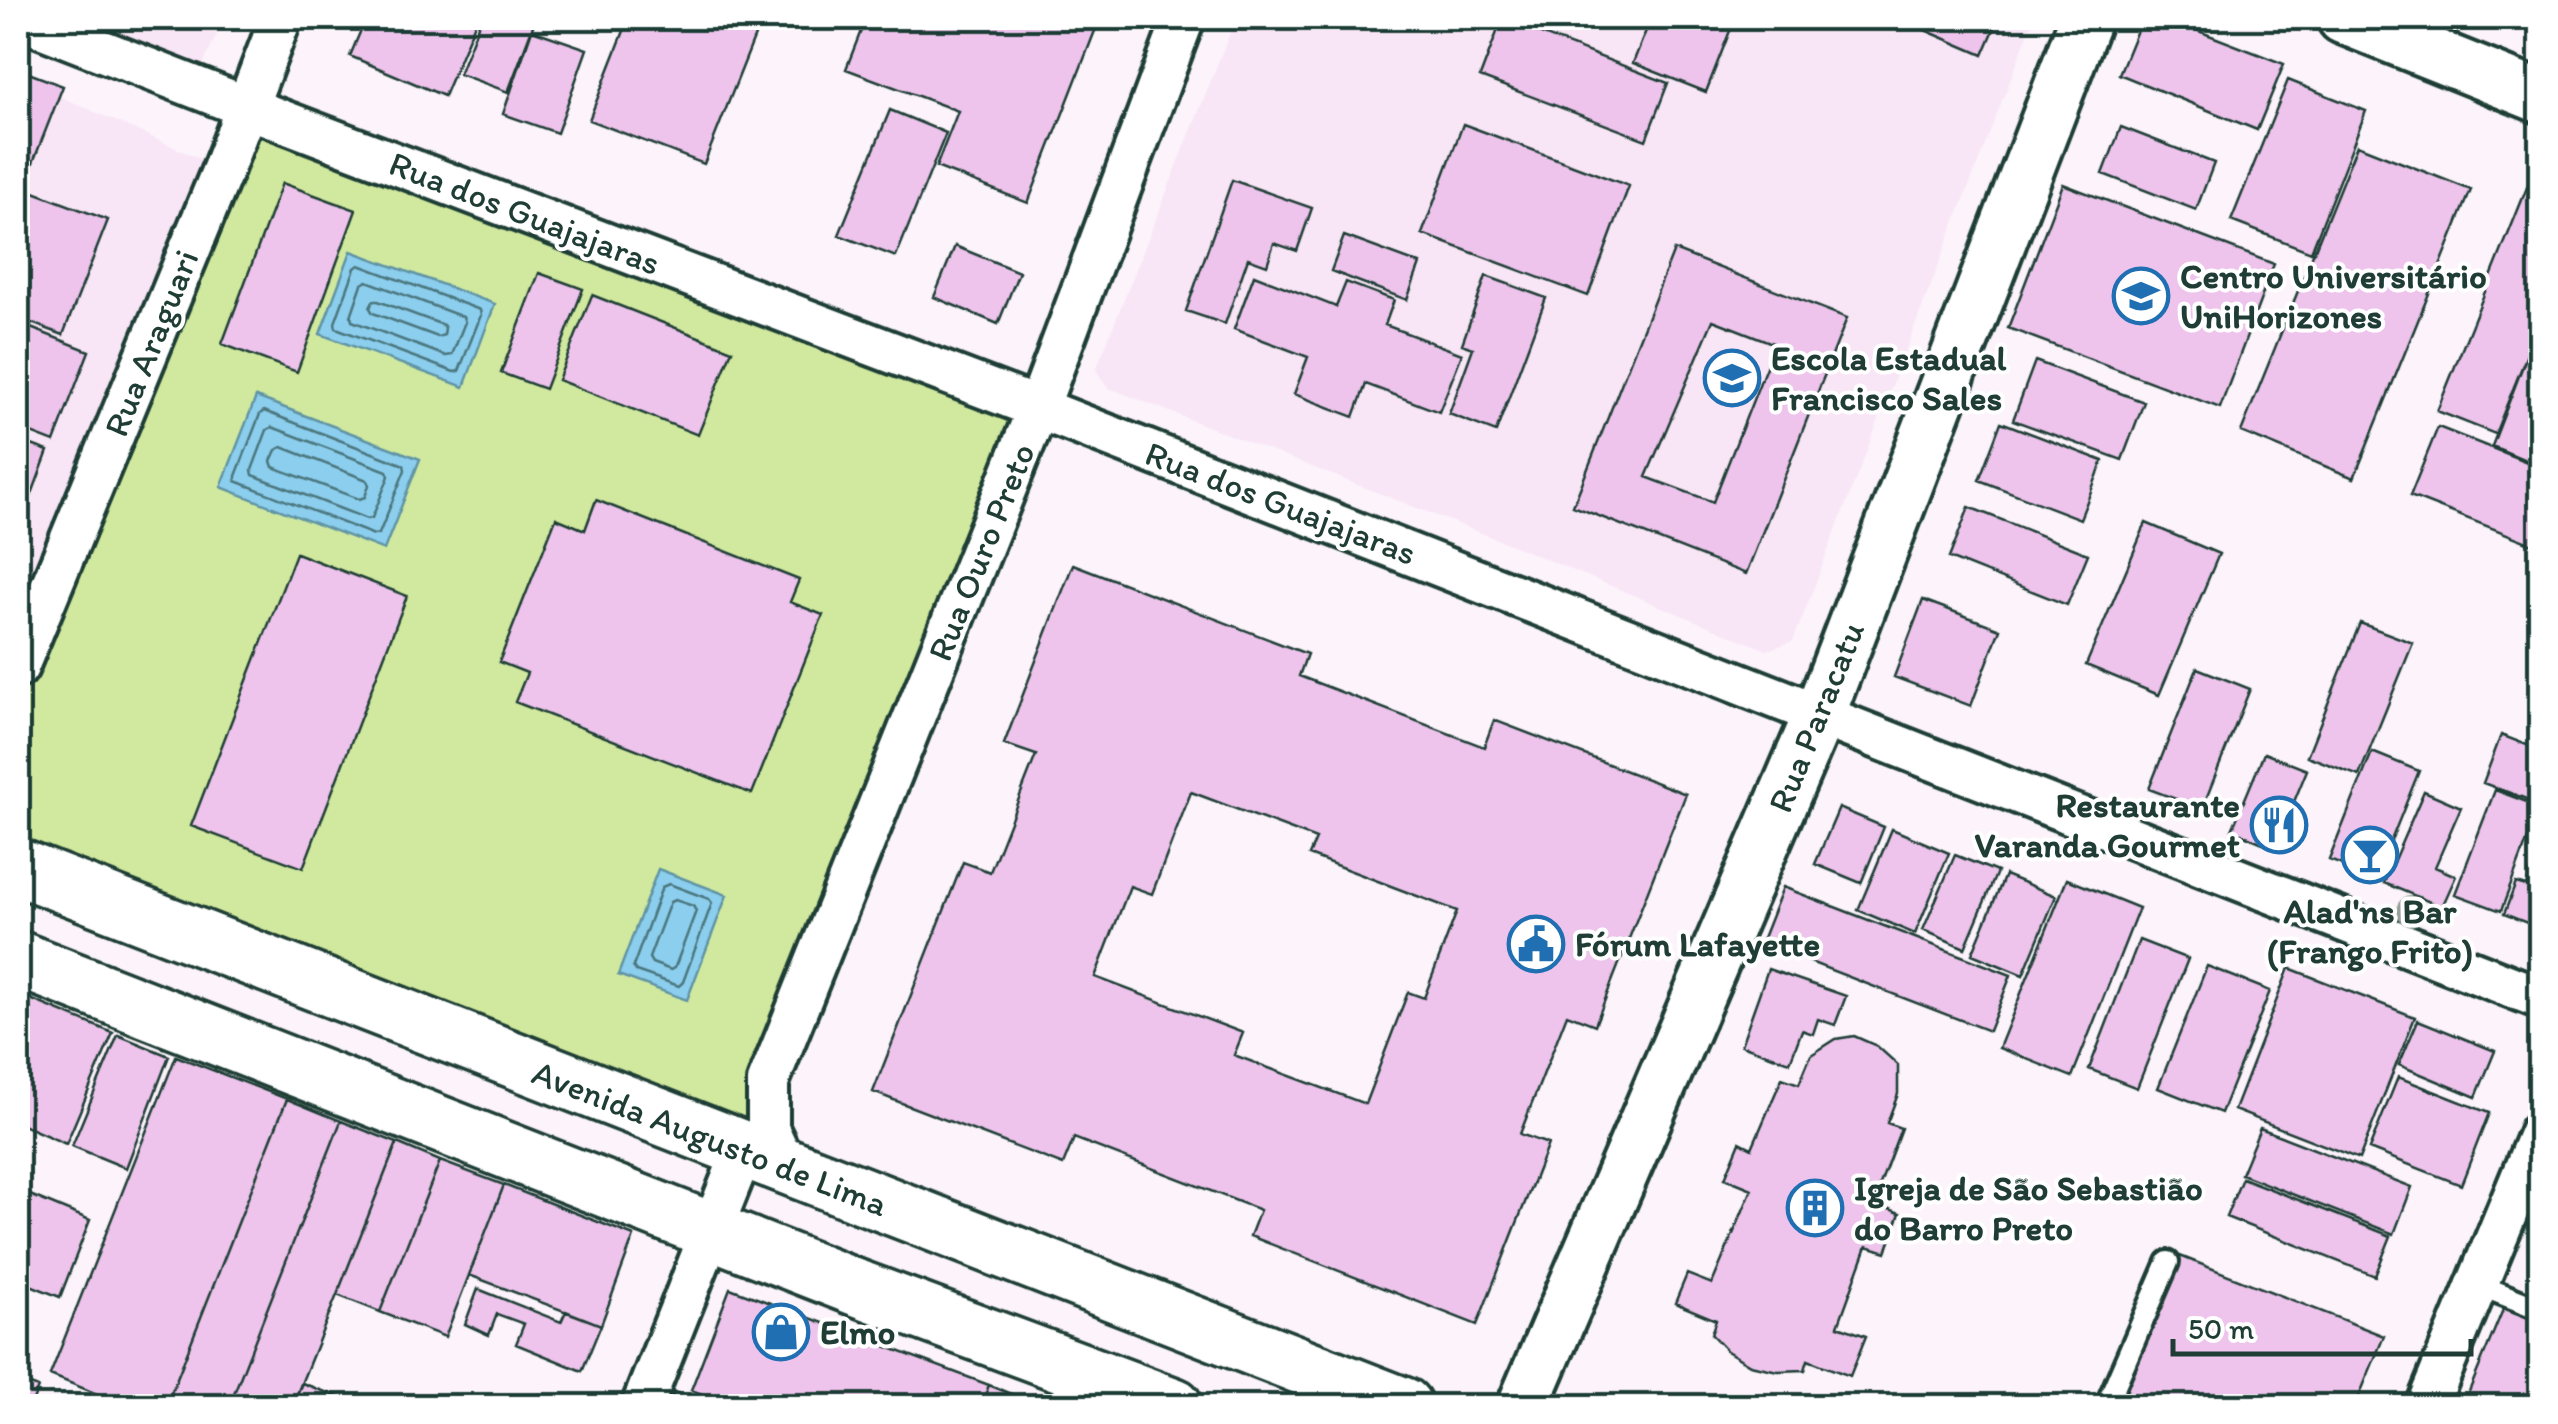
<svg xmlns="http://www.w3.org/2000/svg" width="2558" height="1424" viewBox="0 0 2558 1424" font-family="Itim,sans-serif">
	<style>
		.built { fill: #f8e5f6 }
		.green { fill: #d1e99e; stroke: #789369; stroke-width: 2.5 }
		.water { fill: #8cceee; stroke: #6094a4; stroke-width: 2.5 }
		.lines { fill: none; stroke-linecap: round; stroke-linejoin: round }
		.shore { stroke: #4b777e; stroke-width: 2.5 }
		.building { fill: #eec4ec; stroke: #1f3d34; stroke-width: 2.5; fill-rule: evenodd }
		.service-casing { stroke: #1f3d34; stroke-width: 28 }
		.minor-casing { stroke: #1f3d34; stroke-width: 48 }
		.tertiary-casing { stroke: #1f3d34; stroke-width: 58 }
		.secondary-casing { stroke: #1f3d34; stroke-width: 62 }
		.service { stroke: #fff; stroke-width: 20 }
		.minor { stroke: #fff; stroke-width: 40 }
		.tertiary { stroke: #fff; stroke-width: 50 }
		.secondary { stroke: #fff; stroke-width: 55 }
		.tree { fill: #96a299 }
		.labels { text-anchor: middle; stroke-width: 8; stroke-linejoin: round; paint-order: stroke }
		.street-label { font-size: 35px; fill: #1f3d34; stroke: #fff }
		.poi-label { font-size: 35px; font-weight: bold; fill: #1f3d34; stroke: #fff; text-anchor: start }
	</style>
	<rect width="100%" height="100%" fill="#fcf3fb"/>
	<filter id="ink" filterUnits="userSpaceOnUse"><feTurbulence type="fractalNoise" baseFrequency=".01" numOctaves="2"/><feDisplacementMap in="SourceGraphic" scale="20" xChannelSelector="R" yChannelSelector="G"/><feConvolveMatrix kernelMatrix="1 2 1 2 8 2 1 2 1" color-interpolation-filters="sRGB"/></filter>
	<g filter="url(#ink)">
		<path class="built" d="M52,18H224L197,78Z
			M1236,18H2034L1793,641L1767,650L1507,543L1107,387L1096,370Z
			M18,78L223,169L18,667Z"/>
		<path class="green" d="M246,107L1038,408L743,1151L18,867V667Z"/>
		<path class="water" d="M351,251L495,304L464,387L320,334Z
			M256,397L420,459L384,550L221,487Z
			M658,869L727,895L687,1000L618,975Z"/>
		<g class="lines">
			<path class="shore" d="M359,265L480,310L481,315L459,371L454,372L336,328L335,323L355,268Z
				M367,281L463,317L465,322L452,355L446,356L352,321L351,316L362,284Z
				M373,301H378L443,325L445,328L444,335L438,337L373,313L370,308Z
				M264,411L404,465L405,470L379,534L374,535L236,481V476L260,414Z
				M272,427L387,471L389,476L372,518L367,519L253,475L252,470L267,430Z
				M282,447L367,480L369,485L365,497L359,499L273,467L271,461L276,450Z
				M669,884L709,899L712,903L683,982L679,986L636,971L633,967L662,887Z
				M675,900L693,906L696,911L675,967L671,970L652,963L649,958L670,902Z"/>
		</g>
		<path class="building" d="M366,18H477L444,96L350,56Z
			M481,18H536L508,92L459,74Z
			M629,18H762L704,164L589,120Z
			M866,18H1100L1028,203L936,167L958,111L846,69Z
			M1651,18H1735L1706,92L1633,63Z
			M1897,18H1999L1983,55Z
			M2142,18H2165L2284,64L2257,130L2119,74Z
			M1502,19L1668,83L1646,140L1480,77Z
			M532,30L587,49L557,133L503,114Z
			M18,69L63,86L23,188L108,220L63,335L18,318Z
			M2288,80L2366,111L2311,252L2231,221Z
			M890,110L946,133L896,257L839,235Z
			M1463,124L1629,186L1588,296L1422,234Z
			M2121,127L2214,163L2196,210L2103,174Z
			M2357,145L2471,190L2354,478L2241,432Z
			M1232,180L1312,208L1297,251L1274,243L1267,265L1248,258L1225,324L1186,311Z
			M282,183L356,210L297,372L222,344Z
			M2063,184L2274,264L2220,408L2008,328Z
			M2528,185L2540,190V322L2495,434L2437,411Z
			M1344,236L1420,264L1407,300L1331,271Z
			M955,246L1019,272L998,324L934,297Z
			M1674,250L1847,318L1746,574L1573,506ZM1713,320L1775,344L1713,502L1646,477Z
			M539,273L583,289L545,389L501,373Z
			M1254,275L1336,307L1346,282L1394,300L1385,325L1462,354L1439,412L1366,384L1354,417L1294,394L1308,357L1234,329Z
			M1486,276L1546,298L1496,432L1449,414L1473,348L1462,344Z
			M592,295L732,350L698,435L558,380Z
			M18,323L89,351L54,442L18,428Z
			M2527,355L2540,360V466L2492,446Z
			M2035,361L2144,402L2122,460L2013,420Z
			M2001,422L2103,461L2080,519L1979,480Z
			M2438,427L2540,467V547L2410,496Z
			M18,440L48,451L26,510L18,506Z
			M596,500L799,580L790,602L823,615L752,794L515,702L527,673L499,662L556,518L585,530Z
			M1969,507L2088,554L2067,605L1949,558Z
			M2146,523L2219,554L2159,695L2086,665Z
			M296,553L407,596L303,868L191,826Z
			M1073,564L1307,654L1299,676L1484,747L1494,720L1686,794L1595,1025L1567,1014L1520,1134L1548,1144L1477,1325L1250,1236L1260,1210L1074,1138L1063,1165L873,1092L963,862L990,872L1036,755L1004,744ZM1191,792L1316,839L1309,855L1457,911L1424,998L1408,992L1365,1104L1234,1055L1243,1033L1095,977L1130,886L1152,894Z
			M1923,600L2000,629L1971,706L1894,677Z
			M2360,623L2413,643L2359,776L2307,756Z
			M2197,668L2250,689L2202,809L2149,789Z
			M2501,735L2540,750V804L2483,783Z
			M2372,752L2419,771L2376,878L2329,860Z
			M2264,753L2307,770L2275,848L2232,830Z
			M2495,790L2540,807L2501,911L2455,894Z
			M2424,791L2461,807L2435,867L2456,876L2442,907L2384,883Z
			M1839,808L1884,827L1861,883L1815,864Z
			M1892,829L1949,853L1915,934L1858,910Z
			M2540,848V928L2504,914L2516,883L2526,886Z
			M1955,855L1997,872L1965,948L1923,930Z
			M2005,875L2056,896L2023,975L1972,954Z
			M2067,879L2139,908L2072,1077L1999,1048Z
			M1783,887L2011,975L1989,1031L1761,943Z
			M2139,940L2188,959L2137,1088L2089,1069Z
			M2207,966L2270,991L2221,1113L2158,1088Z
			M2289,968L2415,1017L2359,1159L2234,1110Z
			M1768,969L1846,996L1835,1025L1818,1019L1813,1034L1802,1030L1790,1062L1741,1045Z
			M18,994L113,1033L66,1144L18,1123Z
			M2418,1020L2495,1051L2476,1097L2399,1065Z
			M118,1035L169,1056L126,1168L72,1146Z
			M1854,1036L1877,1046L1898,1065V1094L1887,1123L1901,1128L1873,1203L1900,1213L1886,1252L1867,1246L1838,1326L1866,1336L1850,1376L1808,1360L1805,1370L1778,1371L1750,1365L1727,1351L1711,1334L1716,1320L1675,1303L1687,1274L1712,1284L1752,1189L1725,1178L1740,1142L1752,1148L1782,1078L1799,1084L1811,1055L1836,1039Z
			M176,1056L287,1099L166,1406H127L50,1375Z
			M2398,1077L2489,1113L2461,1185L2369,1149Z
			M287,1099L341,1121L229,1406H166Z
			M341,1121L397,1143L337,1295L292,1406H229Z
			M2260,1128L2412,1187L2394,1234L2241,1174Z
			M397,1143L440,1161L380,1312L337,1295Z
			M440,1161L504,1185L445,1337L380,1312Z
			M2242,1178L2391,1236L2375,1276L2226,1217Z
			M504,1185L634,1236L601,1325L469,1275Z
			M18,1190L90,1220L60,1297L18,1280Z
			M2180,1256L2384,1336L2355,1406H2120Z
			M730,1288L989,1385L981,1406H736L691,1390Z
			M478,1289L561,1322L566,1311L601,1325L582,1371L516,1344L524,1324L497,1314L489,1335L465,1324Z
			M2504,1307L2540,1321V1406H2463Z
			M18,1380L38,1388L31,1406H18Z
			M302,1383L362,1406H292Z
			M989,1385L1040,1406H981Z
			M674,1392L713,1406H668Z"/>
		<g class="lines">
			<g class="service-casing">
				<path id="service" d="M2479,1285L2540,1309
					M2106,1406L2168,1262"/>
			</g>
			<g class="minor-casing">
				<path id="minor" d="M18,18L246,107L1038,408L2540,998
					M18,667L223,169L281,18
					M786,1167L768,1129V1082L1038,408L1184,18
					M642,1406L743,1151
					M2427,1406L2540,1132"/>
			</g>
			<g class="tertiary-casing">
				<path id="tertiary" d="M2343,18L2540,97
					M1523,1406L1819,715L2086,18"/>
			</g>
			<g class="secondary-casing">
				<path id="secondary" d="M18,867L1404,1406
					M18,959L855,1287L1174,1406"/>
			</g>
			<use href="#service" class="service"/>
			<use href="#minor" class="minor"/>
			<use href="#tertiary" class="tertiary"/>
			<use href="#secondary" class="secondary"/>
		</g>
		<circle class="tree" cx="2411" cy="911" r="15"/>
	</g>
	<defs>
		<g id="university-ring" transform="scale(2.875)"><circle r="9.5" fill="#fff" stroke="#1f6fb2" stroke-width="1.5"/><path d="M0-5L7-2L0 1L-7-2ZM-4 1L0 2.5L4 1V4Q0 6-4 4Z" fill="#1f6fb2"/></g>
		<g id="school-ring" transform="scale(2.875)"><circle r="9.5" fill="#fff" stroke="#1f6fb2" stroke-width="1.5"/><path d="M0-5L7-2L0 1L-7-2ZM-4 1L0 2.5L4 1V4Q0 6-4 4Z" fill="#1f6fb2"/></g>
		<g id="restaurant-ring" transform="scale(2.875)"><circle r="9.5" fill="#fff" stroke="#1f6fb2" stroke-width="1.5"/><path d="M-5-6h1v4h1v-4h1v4h1v-4h1v5L-1.5 .5V6h-2V.5L-5-1ZM5-6V6H3V1.5H1.5Q1.5-4 5-6Z" fill="#1f6fb2"/></g>
		<g id="bar-ring" transform="scale(2.875)"><circle r="9.5" fill="#fff" stroke="#1f6fb2" stroke-width="1.5"/><path d="M-6-5H6L.8 .8V4.5H3.5V6h-7V4.5H-.8V.8Z" fill="#1f6fb2"/></g>
		<g id="civic-ring" transform="scale(2.875)"><circle r="9.5" fill="#fff" stroke="#1f6fb2" stroke-width="1.5"/><path d="M-.6-6.5H3V-4.5H.6V-3L4-1V1h2V6H-6V1h2V-1L-.6-3ZM-1.2 2.5V6h2.4V2.5Z" fill="#1f6fb2"/></g>
		<g id="building-ring" transform="scale(2.875)"><circle r="9.5" fill="#fff" stroke="#1f6fb2" stroke-width="1.5"/><path d="M-4-6H4V6H1V3H-1V6H-4ZM-2.5-4.3h1.7v1.8h-1.7ZM.8-4.3h1.7v1.8H.8ZM-2.5-1h1.7V.8h-1.7ZM.8-1h1.7V.8H.8Z" fill="#1f6fb2"/></g>
		<g id="shop-ring" transform="scale(2.875)"><circle r="9.5" fill="#fff" stroke="#1f6fb2" stroke-width="1.5"/><path d="M-5-2.5h2.3a2.7 3.5 0 0 1 5.4 0H5L5.5 6h-11ZM-1.5-2.5h3a1.5 2.3 0 0 0-3 0Z" fill="#1f6fb2"/></g>
	</defs>
	<g fill-rule="evenodd">
		<use href="#university-ring" x="2141" y="296"/>
		<use href="#school-ring" x="1732" y="378"/>
		<use href="#restaurant-ring" x="2279" y="825"/>
		<use href="#bar-ring" x="2370" y="855"/>
		<use href="#civic-ring" x="1536" y="944"/>
		<use href="#building-ring" x="1815" y="1208"/>
		<use href="#shop-ring" x="781" y="1332"/>
	</g>
	<g class="labels">
		<g class="street-label">
			<text transform="translate(525 213) rotate(21)" y="12">Rua dos Guajajaras</text>
			<text transform="translate(151 343) rotate(-68)" y="12">Rua Araguari</text>
			<text transform="translate(1281 503) rotate(21)" y="12">Rua dos Guajajaras</text>
			<text transform="translate(981 552) rotate(-68)" y="12">Rua Ouro Preto</text>
			<text transform="translate(1816 717) rotate(-68)" y="12">Rua Paracatu</text>
			<text transform="translate(710 1138) rotate(21)" y="12">Avenida Augusto de Lima</text>
		</g>
		<g class="poi-label">
			<text x="2180" y="288">Centro Universitário<tspan x="2180" dy="40">UniHorizones</tspan></text>
			<text x="1771" y="370">Escola Estadual<tspan x="1771" dy="40">Francisco Sales</tspan></text>
			<text x="2240" y="817" text-anchor="end">Restaurante<tspan x="2240" dy="40">Varanda Gourmet</tspan></text>
			<text x="2370" y="923" text-anchor="middle">Alad'ns Bar<tspan x="2370" dy="40">(Frango Frito)</tspan></text>
			<text x="1575" y="956">Fórum Lafayette</text>
			<text x="1854" y="1200">Igreja de São Sebastião<tspan x="1854" dy="40">do Barro Preto</tspan></text>
			<text x="820" y="1344">Elmo</text>
		</g>
	</g>
	<rect width="2558" height="1424" fill="none" stroke="#fff" stroke-width="60"/>
	<rect x="30" y="30" width="2498" height="1364" fill="none" stroke="#1f3d34" stroke-width="4" filter="url(#ink)"/>
	<path d="M2173 1339v15h298v-15" fill="none" stroke="#1f3d34" stroke-width="5"/>
	<text x="2188" y="1339" font-size="30" fill="#1f3d34" stroke="#ffffff" stroke-width="8" paint-order="stroke">50 m</text>
</svg>
